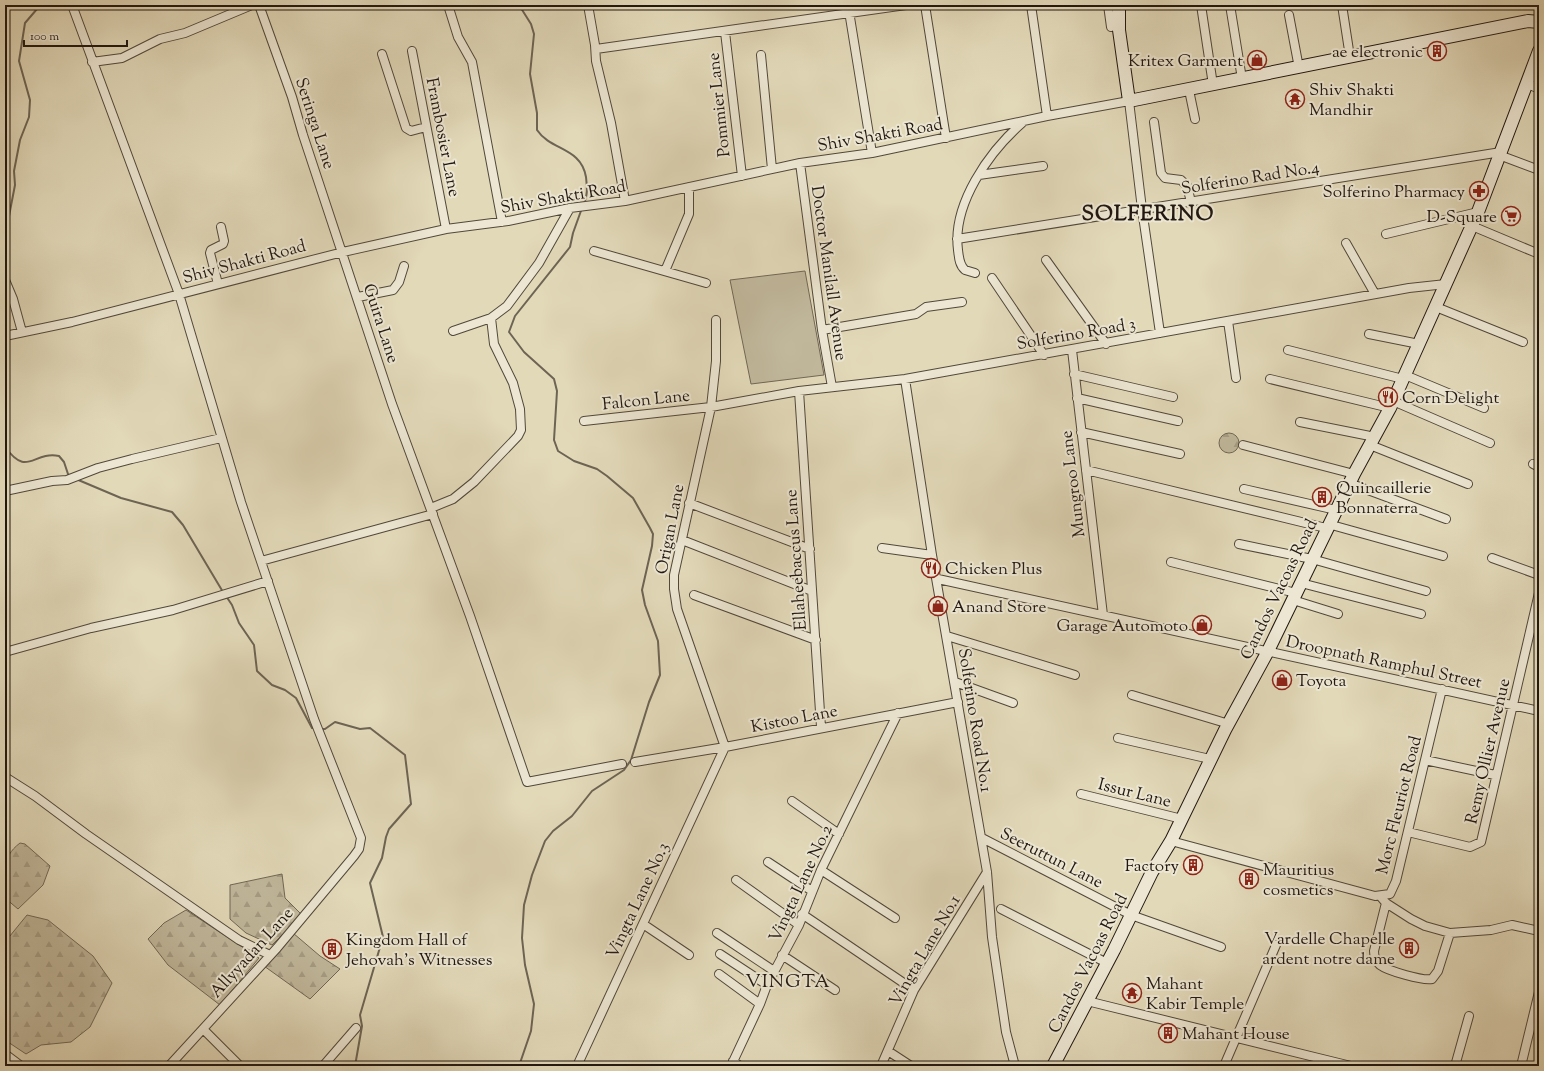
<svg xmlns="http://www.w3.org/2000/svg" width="1544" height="1071" viewBox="0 0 1544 1071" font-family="'Sorts Mill Goudy',serif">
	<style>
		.forest { fill: url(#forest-firs); stroke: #716856 }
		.pitch { fill: #c1b89c; stroke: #716856 }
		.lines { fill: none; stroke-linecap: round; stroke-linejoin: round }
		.stream { stroke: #6d6454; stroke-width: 2 }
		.minor-casing { stroke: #51483b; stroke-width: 10 }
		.secondary-casing { stroke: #211711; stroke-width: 14 }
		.minor { stroke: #ece6d2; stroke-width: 8 }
		.secondary { stroke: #ece6d2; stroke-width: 12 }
		.labels { text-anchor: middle; stroke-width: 4; stroke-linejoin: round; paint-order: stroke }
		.poi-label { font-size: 17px; fill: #211711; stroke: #ece6d2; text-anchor: start }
		.street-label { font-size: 17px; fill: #211711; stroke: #ece6d2 }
		.quarter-label { font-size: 19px; letter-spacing: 1px; fill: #211711; stroke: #ece6d2 }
		.district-label { font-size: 21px; font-weight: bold; letter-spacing: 1px; fill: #211711; stroke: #ece6d2 }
	</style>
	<defs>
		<pattern id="forest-firs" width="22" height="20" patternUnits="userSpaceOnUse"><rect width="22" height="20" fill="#c1b89c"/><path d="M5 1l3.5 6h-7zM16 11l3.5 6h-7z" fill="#a69d85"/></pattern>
	</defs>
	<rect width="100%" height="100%" fill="#e2d9b9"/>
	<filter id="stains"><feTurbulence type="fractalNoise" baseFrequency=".005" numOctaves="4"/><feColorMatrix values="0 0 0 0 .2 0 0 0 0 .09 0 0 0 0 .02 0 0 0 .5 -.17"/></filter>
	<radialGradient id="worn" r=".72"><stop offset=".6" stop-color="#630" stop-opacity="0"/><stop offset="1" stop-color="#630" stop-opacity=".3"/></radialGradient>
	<path class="forest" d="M1219 443a10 10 0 1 1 20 0a10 10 0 1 1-20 0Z
		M20,843L25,844L50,866L43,885L18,909L5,898C5,875 0,858 20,843Z
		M282,874L285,898L302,915L272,945L246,933L230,919V885Z
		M186,910L259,958L220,1005L168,965L148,939L164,923Z
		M27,915L48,920L93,956L112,983L90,1027L71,1042L41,1045L26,1054L5,1040V942Z
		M293,933L320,956L340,969L310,999L264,966Z"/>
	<path class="pitch" d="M805,271L824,375L751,384L730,280Z"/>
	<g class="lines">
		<path class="stream" d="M519,5L531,24L534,34L530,74L537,113V130C551,151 581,147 586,177C587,187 588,195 584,204
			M5,219L9,216L15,185L14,171L20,140L29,117L30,100L19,61L25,23L37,9L44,5
			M5,447C28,478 32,451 59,456L64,462L68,474L70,476
			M76,479L121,498L172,512L183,525L223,592
			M226,596L232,605L239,623L254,645L257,671L272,685L285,690L296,698L312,728H316
			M320,729H325L335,722L360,729L370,728L405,755L411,804L389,829L386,837L382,858L370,883L383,937L360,1015L362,1026L355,1066
			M519,1066L531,1031L534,1004L525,965L522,938L524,905L532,875L545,841L553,831L572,816L592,791L624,770L631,760L649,702L660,675L658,641L645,605L642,590L652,546L653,534L650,528L633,498L607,476L597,469L574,461L558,451L554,440L557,391L554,379L524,352L509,332L515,316L570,247L573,233L582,208"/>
		<g class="minor-casing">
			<path id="minor" d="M72,5L179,294L241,502L314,719L361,838L359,849L354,856L277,948L169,1066
				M259,5L292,97L303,135L392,404L470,616L527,782L622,764
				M448,5L458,37L472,62L502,222
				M588,5L595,45L596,61L611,123L625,201
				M848,5L872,153
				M925,5L946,138
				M1031,5L1047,116
				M1108,5L1111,27
				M1201,5L1213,85
				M1230,5L1242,79
				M1342,5L1350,57
				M1289,15L1299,68
				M725,32L742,176
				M596,49L906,5
				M412,51L446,229
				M382,54L406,128L411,131L426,127
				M761,55L772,169
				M92,62L122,58L160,39L185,33L252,5
				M1526,83L1539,89
				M1189,90L1195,119
				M1154,122L1161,173L1165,178L1181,180L1187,186L1191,202
				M1499,155L1539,170
				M800,163L822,330L832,387
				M979,175L1043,166
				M1472,226L1539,254
				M1386,234L1478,212
				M957,239L1501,152
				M1346,243L1375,294
				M594,251L706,283
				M1046,260L1106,344
				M665,271L689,214V187
				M975,273L965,270C959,265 959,257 958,250C952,204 989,152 1022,123
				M992,278L1044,355
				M5,280L13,299L22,332
				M218,284L210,253L211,250L223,244L224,241L221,227
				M358,297L393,290L399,282L404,266
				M1436,307L1523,342
				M716,320V361L711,407L674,575V589L677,609L725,747
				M1228,321L1236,378
				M822,330L916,314L926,307L962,302
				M453,331L491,318L507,306L539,263L570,208
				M1369,334L1419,344
				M5,336L72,322L343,252L446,229L508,221L570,208L625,201L800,163L872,153L1047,116L1129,101L1142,209L1160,333
				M1072,350L1103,615
				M1288,350L1403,379
				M1074,374L1173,397
				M1405,375L1484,408
				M905,379L932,555L987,872L992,937L1006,1032L1015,1066
				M1270,379L1390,408
				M799,391L821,727
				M1077,398L1178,421
				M1393,401L1490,443
				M584,421L711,407L799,391L905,379L1409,288L1446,284
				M1300,422L1375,437
				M1081,432L1180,454
				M1243,445L1354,474
				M1370,445L1468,484
				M1533,464L1539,467
				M1086,470L1326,528
				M1349,483L1446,519
				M1244,489L1336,510
				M5,491L52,481L67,480L98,468L132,459L221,438
				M689,503L810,549
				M431,508L453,499L474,482L518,436L521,430L520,409L513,383L494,344L491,318
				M1328,524L1443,556
				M682,540L812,591
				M1239,544L1312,559L1426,591
				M882,548L932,555
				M1492,558L1539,575
				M261,561L433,514
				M1171,562L1296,593
				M938,579L1539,711
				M1301,583L1421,614
				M694,595L816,640
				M1293,600L1338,614
				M947,636L1075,675
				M5,652L91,628L173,610L268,581
				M955,682L1013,703
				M1132,695L1229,724
				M1118,738L1210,759
				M1425,760L1495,775
				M635,762L725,747L958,702
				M5,777L35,796L86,834L239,940L270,955
				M1081,794L1182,819
				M792,801L839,834
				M1408,832L1470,847L1481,842L1539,593
				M982,838L1131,915L1221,947
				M1171,841L1375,896L1390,894L1396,881L1442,689
				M768,862L812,891
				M821,870L895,918
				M736,880L799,925
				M1380,896L1386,903L1411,919L1425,926L1450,933L1491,930L1512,925L1539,931
				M1386,903L1374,951C1374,957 1375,961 1380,965C1388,971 1423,981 1432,979L1438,971L1450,933
				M1001,909L1107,963
				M802,914L914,990
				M643,924L689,955
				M717,933L774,971
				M720,954L767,985
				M782,955L835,990
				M719,974L760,1004
				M1087,1001L1351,1066
				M203,1029L240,1066
				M888,1051L911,1066
				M5,1054L21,1066
				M733,1061L740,1066
				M323,1066L356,1028
				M577,1066L725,747
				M731,1066L760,1004L767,985L799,925L821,870L898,713
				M881,1066L914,990L987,872
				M1224,1066L1276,945
				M1455,1066L1469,1016
				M1521,1066L1539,992"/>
		</g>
		<g class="secondary-casing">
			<path id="secondary" d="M1119,5V30L1129,101L1528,21L1539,22
				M1053,1066L1114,950L1152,872L1171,841L1225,730L1268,651L1354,474L1390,408L1478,212L1539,51"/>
		</g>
		<use href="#minor" class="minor"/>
		<use href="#secondary" class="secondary"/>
	</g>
	<defs>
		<g id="building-ring" transform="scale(1)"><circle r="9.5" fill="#ece6d2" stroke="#8f2418" stroke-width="1.5"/><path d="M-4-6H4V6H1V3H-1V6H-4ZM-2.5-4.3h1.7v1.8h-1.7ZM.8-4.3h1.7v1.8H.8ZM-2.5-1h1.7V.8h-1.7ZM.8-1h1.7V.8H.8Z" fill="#8f2418"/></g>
		<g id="shop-ring" transform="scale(1)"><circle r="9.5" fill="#ece6d2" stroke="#8f2418" stroke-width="1.5"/><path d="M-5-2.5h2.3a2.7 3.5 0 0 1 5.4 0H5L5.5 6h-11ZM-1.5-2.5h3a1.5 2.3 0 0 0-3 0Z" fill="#8f2418"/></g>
		<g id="temple-ring" transform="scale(1)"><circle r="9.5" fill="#ece6d2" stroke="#8f2418" stroke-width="1.5"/><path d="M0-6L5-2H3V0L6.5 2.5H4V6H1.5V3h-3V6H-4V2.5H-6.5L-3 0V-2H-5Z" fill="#8f2418"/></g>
		<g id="pharmacy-ring" transform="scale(1)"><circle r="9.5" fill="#ece6d2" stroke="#8f2418" stroke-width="1.5"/><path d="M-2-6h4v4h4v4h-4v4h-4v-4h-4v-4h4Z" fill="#8f2418"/></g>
		<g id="supermarket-ring" transform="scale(1)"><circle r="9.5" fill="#ece6d2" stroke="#8f2418" stroke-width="1.5"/><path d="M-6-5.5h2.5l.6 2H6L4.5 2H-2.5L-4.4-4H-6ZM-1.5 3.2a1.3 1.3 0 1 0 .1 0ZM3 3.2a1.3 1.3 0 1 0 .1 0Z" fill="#8f2418"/></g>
		<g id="restaurant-ring" transform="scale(1)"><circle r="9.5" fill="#ece6d2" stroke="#8f2418" stroke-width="1.5"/><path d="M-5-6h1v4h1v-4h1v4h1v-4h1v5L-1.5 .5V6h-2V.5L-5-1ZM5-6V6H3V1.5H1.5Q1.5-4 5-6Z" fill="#8f2418"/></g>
	</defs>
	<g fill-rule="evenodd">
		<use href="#building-ring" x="1437" y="51"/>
		<use href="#shop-ring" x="1257" y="60"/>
		<use href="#temple-ring" x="1295" y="99"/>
		<use href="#pharmacy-ring" x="1479" y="191"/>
		<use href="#supermarket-ring" x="1511" y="216"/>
		<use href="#restaurant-ring" x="1388" y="397"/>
		<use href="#building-ring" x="1322" y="497"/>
		<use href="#restaurant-ring" x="931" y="568"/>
		<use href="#shop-ring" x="938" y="606"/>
		<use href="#shop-ring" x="1202" y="625"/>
		<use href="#shop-ring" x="1282" y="680"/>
		<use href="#building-ring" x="1193" y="865"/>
		<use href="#building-ring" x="1249" y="879"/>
		<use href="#building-ring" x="1409" y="948"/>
		<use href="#building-ring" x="332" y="949"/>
		<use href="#temple-ring" x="1132" y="993"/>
		<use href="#building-ring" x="1168" y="1033"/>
	</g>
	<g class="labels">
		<g class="poi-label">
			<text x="1423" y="57" text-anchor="end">ae electronic</text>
			<text x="1243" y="66" text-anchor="end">Kritex Garment</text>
			<text x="1309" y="95">Shiv Shakti<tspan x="1309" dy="20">Mandhir</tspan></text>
			<text x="1465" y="197" text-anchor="end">Solferino Pharmacy</text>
			<text x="1497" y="222" text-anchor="end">D-Square</text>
			<text x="1402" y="403">Corn Delight</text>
			<text x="1336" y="493">Quincaillerie<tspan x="1336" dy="20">Bonnaterra</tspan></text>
			<text x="945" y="574">Chicken Plus</text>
			<text x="952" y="612">Anand Store</text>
			<text x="1188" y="631" text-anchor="end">Garage Automoto</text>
			<text x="1296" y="686">Toyota</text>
			<text x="1179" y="871" text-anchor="end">Factory</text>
			<text x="1263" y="875">Mauritius<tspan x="1263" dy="20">cosmetics</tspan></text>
			<text x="1395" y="944" text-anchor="end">Vardelle Chapelle<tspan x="1395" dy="20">ardent notre dame</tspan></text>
			<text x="346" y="945">Kingdom Hall of<tspan x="346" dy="20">Jehovah's Witnesses</tspan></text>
			<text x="1146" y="989">Mahant<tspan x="1146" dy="20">Kabir Temple</tspan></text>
			<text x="1182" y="1039">Mahant House</text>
		</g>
		<g class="street-label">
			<text transform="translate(718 105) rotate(-96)" y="6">Pommier Lane</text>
			<text transform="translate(316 123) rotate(72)" y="6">Seringa Lane</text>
			<text transform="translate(880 134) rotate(-10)" y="6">Shiv Shakti Road</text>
			<text transform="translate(444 137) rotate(79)" y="6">Frambosier Lane</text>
			<text transform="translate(1250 177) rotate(-9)" y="6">Solferino Rad No.4</text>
			<text transform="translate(563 196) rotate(-10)" y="6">Shiv Shakti Road</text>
			<text transform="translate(244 261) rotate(-15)" y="6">Shiv Shakti Road</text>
			<text transform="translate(830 273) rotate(82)" y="6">Doctor Manilall Avenue</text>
			<text transform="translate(382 323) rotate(72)" y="6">Guira Lane</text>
			<text transform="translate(1076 333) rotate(-10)" y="6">Solferino Road 3</text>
			<text transform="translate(646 399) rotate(-6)" y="6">Falcon Lane</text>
			<text transform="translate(1072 484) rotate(-97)" y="6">Mungroo Lane</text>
			<text transform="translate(669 529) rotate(-79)" y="6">Origan Lane</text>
			<text transform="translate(795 560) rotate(-94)" y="6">Ellaheebaccus Lane</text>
			<text transform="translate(1278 589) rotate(-64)" y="6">Candos Vacoas Road</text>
			<text transform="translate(1384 661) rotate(12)" y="6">Droopnath Ramphul Street</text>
			<text transform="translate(794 718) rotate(-11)" y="6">Kistoo Lane</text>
			<text transform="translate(976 720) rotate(81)" y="6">Solferino Road No.1</text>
			<text transform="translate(1487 751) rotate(-77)" y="6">Remy Ollier Avenue</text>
			<text transform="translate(1135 792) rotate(14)" y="6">Issur Lane</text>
			<text transform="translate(1398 805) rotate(-76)" y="6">Morc Fleuriot Road</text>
			<text transform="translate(1052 857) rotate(27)" y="6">Seeruttun Lane</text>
			<text transform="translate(800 883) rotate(-65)" y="6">Vingta Lane No.2</text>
			<text transform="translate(637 900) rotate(-65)" y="6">Vingta Lane No.3</text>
			<text transform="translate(924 950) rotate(-60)" y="6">Vingta Lane No.1</text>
			<text transform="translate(251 952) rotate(-48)" y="6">Allyyadan Lane</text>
			<text transform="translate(1087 963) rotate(-63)" y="6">Candos Vacoas Road</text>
		</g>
		<g class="quarter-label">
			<text x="788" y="987">VINGTA</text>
		</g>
		<g class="district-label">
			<text x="1148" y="220">SOLFERINO</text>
		</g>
	</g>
	<rect width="1544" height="1071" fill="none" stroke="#e2d9b9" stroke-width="20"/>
	<rect x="6" y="6" width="1532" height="1059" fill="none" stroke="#211711" stroke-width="2"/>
	<rect x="10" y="10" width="1524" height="1051" fill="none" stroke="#211711"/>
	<path d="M24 40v6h103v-6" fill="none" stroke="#211711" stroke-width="2"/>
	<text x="30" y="40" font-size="12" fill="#211711" stroke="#ece6d2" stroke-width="3" paint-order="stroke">100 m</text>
	<rect width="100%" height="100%" filter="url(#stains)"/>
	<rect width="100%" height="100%" fill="url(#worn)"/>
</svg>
